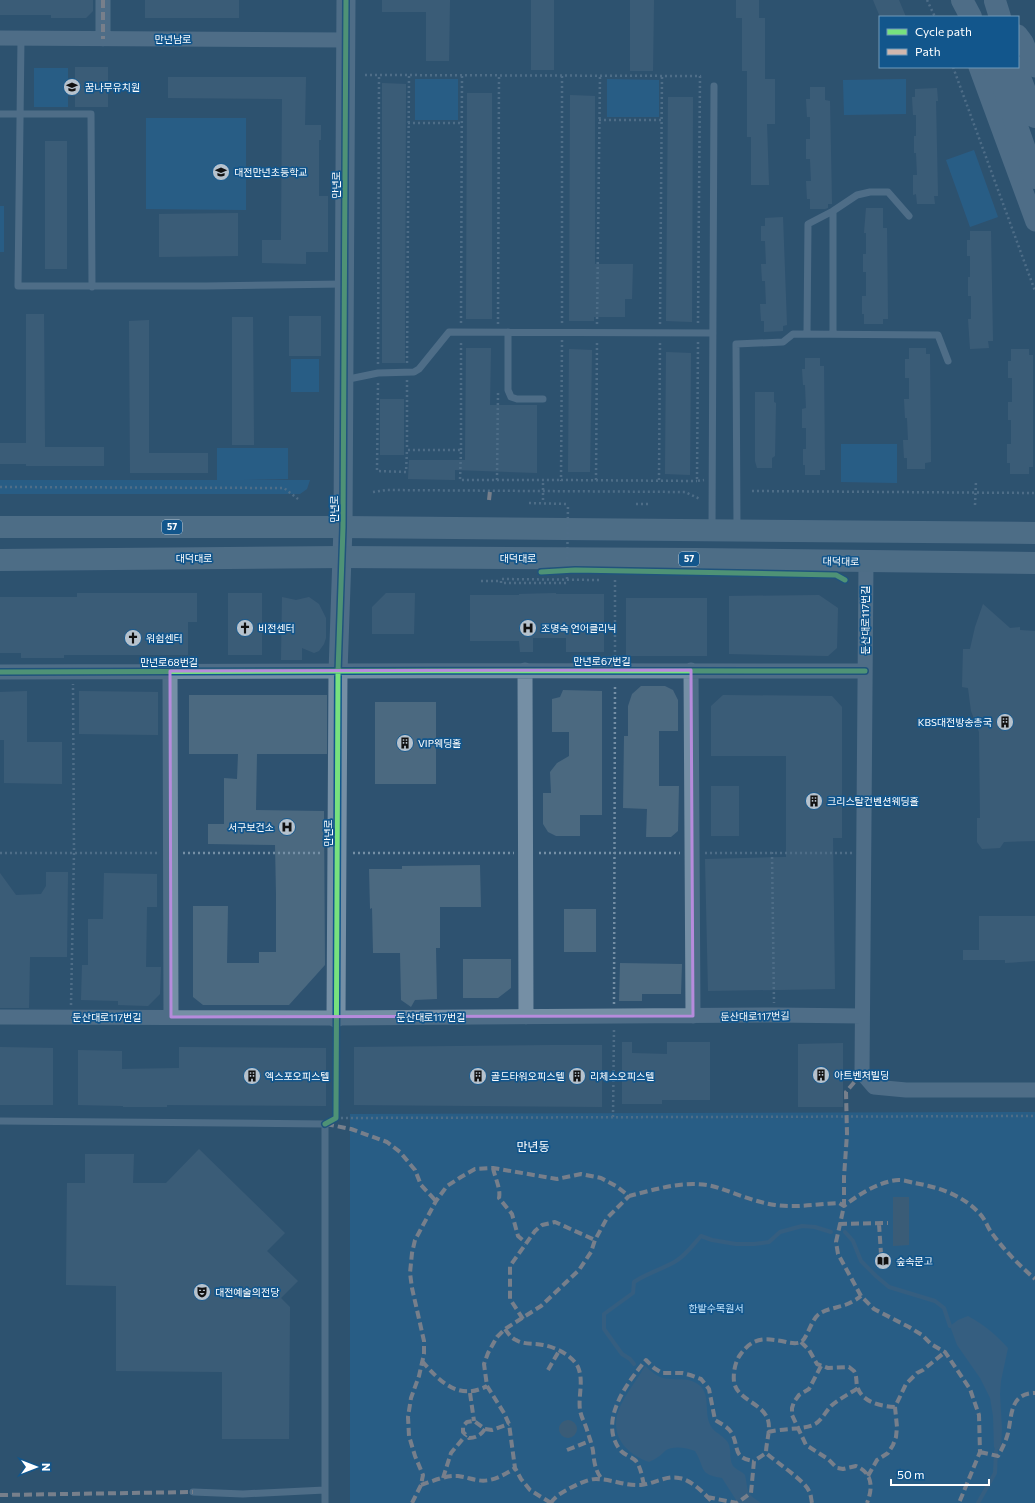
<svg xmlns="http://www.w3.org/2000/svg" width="1035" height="1503" viewBox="0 0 1035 1503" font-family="Commissioner,'Noto Sans KR',sans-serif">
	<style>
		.green { fill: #236ba1 }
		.water { fill: #3e6e95 }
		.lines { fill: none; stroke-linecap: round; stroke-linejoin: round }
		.stream { stroke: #3e6e95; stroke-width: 4 }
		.building { fill: #4b6980 }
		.path { stroke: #758fa5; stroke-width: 2.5; stroke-dasharray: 2 3; stroke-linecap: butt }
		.service { stroke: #758fa5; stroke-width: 7 }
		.minor { stroke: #758fa5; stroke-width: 15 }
		.tertiary { stroke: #758fa5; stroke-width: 19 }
		.primary { stroke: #748ea3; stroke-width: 22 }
		.trunk { stroke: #768fa4; stroke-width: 22 }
		.path-bridge { stroke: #758fa5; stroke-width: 2.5; stroke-dasharray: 2 3; stroke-linecap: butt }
		.quiet { stroke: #d1b7ad; stroke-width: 4; stroke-dasharray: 8 4; stroke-linecap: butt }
		.cycleway-casing { stroke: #12568c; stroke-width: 8 }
		.cycleway { stroke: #77e17e; stroke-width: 5 }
		.marked { fill: none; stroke: #b68bdc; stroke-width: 3; stroke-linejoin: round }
		.labels { text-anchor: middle; stroke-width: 3.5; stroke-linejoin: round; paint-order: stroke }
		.shield { fill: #12568c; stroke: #b8ccdc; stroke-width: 1 }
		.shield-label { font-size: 9px; font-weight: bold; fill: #fff }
		.street-label { font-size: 10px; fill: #fff; stroke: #12568c }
		.poi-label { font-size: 10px; fill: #fff; stroke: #12568c; text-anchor: start }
		.park-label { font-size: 10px; fill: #c1e3fc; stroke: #12568c }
		.quarter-label { font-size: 12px; fill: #fff; stroke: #12568c }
	</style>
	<rect width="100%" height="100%" fill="#2e5270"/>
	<path class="green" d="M34,68H68V107H34Z
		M415,79H458V120H415Z
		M607,79L659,80V117H607Z
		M906,79V114L844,115L843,80Z
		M146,118H246V210L146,209Z
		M974,150L998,217L970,227L946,160Z
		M0,206H4V252H0Z
		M291,359H319V392H291Z
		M841,444H897V483L841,482Z
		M217,448H288V479L241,480H310L307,489L300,494H0V480H217Z
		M1035,1112V1503H350V1114Z"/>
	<path class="water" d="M968,1316C985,1325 996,1335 1008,1348L1001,1381L1000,1394L1002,1429L1001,1447L996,1451L994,1447L993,1416L990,1398L980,1378L957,1345L950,1326L958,1320Z
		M645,1366C650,1370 657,1377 663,1378C675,1381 688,1376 699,1385C710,1393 705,1411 709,1422C712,1432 720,1433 726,1440C733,1447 728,1458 733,1466C736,1470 742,1471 745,1475C749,1494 745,1492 761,1503H738L722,1478C698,1474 706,1469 695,1451C687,1448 673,1445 665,1451C660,1456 656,1459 649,1462C625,1454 609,1434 619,1409C626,1393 637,1380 645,1366Z"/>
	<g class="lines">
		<path class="stream" d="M845,1232L853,1241L861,1261L876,1276L889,1287L935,1301L944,1308L950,1326
			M634,1364L630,1359L622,1354L604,1329V1314L633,1293L634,1282C647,1273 663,1269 676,1261C686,1255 693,1245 701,1236L712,1240L736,1244H754L769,1242L780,1232L802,1226L815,1227L831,1232
			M978,1503L995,1473L996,1451"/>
	</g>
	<path class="building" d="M0,0H93V11L86,18H51V15H0Z
		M145,0H239V18H145Z
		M382,0H450L449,61H426V12H382Z
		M531,0H554V70H531Z
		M630,0H654L653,71H630Z
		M736,0H759V18H765V79H775V124H767L769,185H751V137H747V71H742V18H736Z
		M873,0H899L906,17H880Z
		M75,67H108V107H75Z
		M168,77H306L305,125H321V140H319V196H328V252H306V264L262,263V240H281L282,99L168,98Z
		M382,83L406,84L405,363H382Z
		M810,87H825V100L830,101L832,204H828V208L825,209H810V199H807L806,181H811L810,159H806V139H810V117H807L806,99H810Z
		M937,88L938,101H936L938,196H934L935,204H917L916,194L913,195V175H917L916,153H914V136H916V115H913L912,97H915V89Z
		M467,93H492V319H466Z
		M570,95L595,96V264H633L632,299H625V317H594V321H569Z
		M668,97H693L692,322L666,321Z
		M45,141H67V269H45Z
		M866,208H883V228H887L888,319H883V324H864V314H862V296H866V272H863V254H866V233H864Z
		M238,213V256L159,257V214Z
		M783,217L787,325L783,326V331L764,332V321H761L760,304H766L765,281H762L761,264H766L765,241H761V226H765V218Z
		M970,231H991L993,341H988L989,348L970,349L968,319H971V296H968V277H970V256H967V240H970Z
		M26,314H44L45,447H104V466H26V464H0V443H26Z
		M289,316H321V356H289Z
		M232,317H253L254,445H232Z
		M149,320V453H208V473H130L129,321Z
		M466,348H491L490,405H537V473L455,470V480L408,479L409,460H465Z
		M909,348H926V354H930L931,462L925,463V469H907V458H904L903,440H908L907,418H905L904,399H909V378H905V359H909Z
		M569,349L592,350L590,472H568Z
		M1011,349H1029V355H1033V467H1029V474H1010V463H1007V444H1011V420H1008V402H1012V378H1008V361H1011Z
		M666,352L691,353L690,475L665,474Z
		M805,358H820V366H824L825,470H820V475H805V465H803V449H806V428H802V409L806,408L805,385H803L802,369H805Z
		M755,392H774V402L776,403L775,456L772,458V468H757L755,461Z
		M380,399H404V455H380Z
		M77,593H197V622H188V655H64V658H21V653H0V597H77Z
		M228,593H262V655H228Z
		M386,593H415L414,634H372V607Z
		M556,593V594H604V652H566V638H533V652H520L519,641H470V595H519V594Z
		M819,595L838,608L837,648L828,656L729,654V596Z
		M282,597L296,600L309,597L319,604L326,618V638L324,644L319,651L314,653L302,648V660H281Z
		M626,598H707V656H626Z
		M983,604L1010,628L1020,627V630L1035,631V841L1004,842L1000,848L982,849L977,842V818H980L979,732L971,711L968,688L962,687L963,649H970L975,627Z
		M641,686H665L673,690L678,700V731H659V786H679L678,831L671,837H646L647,809L623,808L624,736H628V706L632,694Z
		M563,690L602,691V815H580V836H556L548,832L543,824V793H551L550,772L557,763L569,756V732H552V699L560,697Z
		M27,691V742H62V784L4,783V740H0V692Z
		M79,691L158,692V735L79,734Z
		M189,695H327V754H257L256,810L324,811L325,965L289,1005H203L193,997V906H228L227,963H259V952H276V895L275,845L208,844V824H224V778L237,779L238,754H189Z
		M723,695L832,696L842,707V838H833L835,989L708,991L705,859L786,857V756H711V706Z
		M375,702H436V784H375Z
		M711,786H739V836H711Z
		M480,865L481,907H440V948H436L437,999L415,1000L411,1007L401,1000L400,953H373L372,908L370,909L369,869H402V866Z
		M46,872H68L67,957H30L29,1008H0V873L16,895L41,894L46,886Z
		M104,873L157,874V907H147L146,967H161L160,994L148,1006L118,1005V1001L81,1000L82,965H88V919H103Z
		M564,909H596V952H564Z
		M979,916H1035V961L1005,963V960H963V950H979Z
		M463,959H511V988L498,998H463Z
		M620,963L682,964L681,994H642V1001H619Z
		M622,1042H632V1053L667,1054V1042H710V1100H662V1104H622Z
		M843,1043V1107H798V1044Z
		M553,1045H602V1107L354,1105V1047Z
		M0,1047L53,1048V1105H0Z
		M179,1047L326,1048V1106L167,1105V1107H123V1106L78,1105V1050L122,1051V1069L179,1068Z
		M199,1149L285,1233L267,1251L298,1281L281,1298L290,1307L289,1439H222V1372L116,1371V1286L66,1285L67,1183H85V1154H134L133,1183H166Z
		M893,1197H909V1245L893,1246Z
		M877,1254H890L889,1264H877Z
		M559 1429a9 9 0 1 1 18 0a9 9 0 1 1-18 0Z"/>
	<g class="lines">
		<path class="path" d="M927,0L935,17
			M953,67L1035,291
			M365,75H379
			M562,76V323
			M599,120H661
			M408,123H462
			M461,323L462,75
			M498,324L499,76
			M597,324L600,76
			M660,324L662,76
			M562,340L561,480L697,481
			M698,342L697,481L704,480
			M407,363L409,75
			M378,364L379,75L700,76L698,323
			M407,380V450
			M378,383L377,471L406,472L407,450H461L460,480H561
			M461,450V340
			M497,480L498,392
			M596,480L597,341
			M659,480L660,341
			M0,487L284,488L298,499
			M752,491L1035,493
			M373,492L386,490L685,492L700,499
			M543,500V480
			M529,503L568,504
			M636,504H649
			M975,505L976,481
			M615,580V658
			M481,581H501
			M566,583H501V579L599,580
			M772,852L774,1003
			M0,853H158
			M183,853H322
			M353,853H514
			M539,853H680
			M705,853H852
			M614,1004L615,685
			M71,1005L74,853L73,684
			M613,1117L614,1029
			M336,1118L1035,1116
			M332,1120L336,1118V1032"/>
		<path class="service" d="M21,38L18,286H206L344,284
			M0,114H91L92,287
			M833,211L857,195L870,192H888L909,216
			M508,332V390L511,397L517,399H543
			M807,334L808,224L833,211V334
			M344,380L378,373L414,372L419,369L449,332L713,333
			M712,528L714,86
			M737,528L736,344L783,342L793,334L938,335L948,361
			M0,1121L325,1124V1503
			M193,1492L243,1494L325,1490"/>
		<path class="minor" d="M103,0V39
			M0,38L346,40
			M866,561L862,1073L874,1087L906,1090H1035
			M525,670L526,1017
			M691,670L693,1016
			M170,671L171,1017
			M0,672C288,670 577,671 865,671
			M0,1017L336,1018L774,1015L862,1016"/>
		<path class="tertiary" d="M1018,34L1024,42L1035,68
			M978,67L1035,222
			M336,1018L338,672L343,527L346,0"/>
		<path class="primary" d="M0,527H343L1035,533
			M0,560L342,557L695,559L1035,563"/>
		<path class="trunk" d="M962,0L971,17
			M995,1L1000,17
			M994,67L1004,89L1035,178
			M1016,67L1035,117"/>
		<path class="path-bridge" d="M567,579L568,504"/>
		<path class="quiet" d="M103,0V39
			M489,500L490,491
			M862,1073L846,1092L847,1134L844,1177V1206L836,1242L838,1254L861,1296L874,1309L909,1327L922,1335L931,1344L945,1352L970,1389L979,1415L980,1452L959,1503
			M326,1124L351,1129L387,1142L400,1152L415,1170L421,1185L436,1201
			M493,1168C495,1178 501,1189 499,1198L512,1214L518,1236L526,1243
			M839,1224L888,1223
			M879,1224L881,1254
			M523,1319L510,1299V1266L535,1231L542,1225L555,1222L595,1240
			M505,1329C508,1333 511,1338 516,1340C524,1345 534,1343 543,1345C555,1347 572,1355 578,1367C584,1381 578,1396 580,1410C581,1417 585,1423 587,1430C589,1437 592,1444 593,1451C594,1461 595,1471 602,1479
			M801,1342L809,1350L817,1364L828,1368L849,1367L854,1371C857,1376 856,1381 857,1386C862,1403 881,1406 895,1407
			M422,1361C440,1382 459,1401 487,1386
			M821,1366L809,1389L799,1395L794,1402L792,1408V1415L806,1445L828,1459L837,1468L843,1469L856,1466C873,1473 873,1488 867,1503
			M548,1370L559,1351
			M470,1393L474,1421
			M485,1429C481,1435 476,1438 469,1438L463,1432V1426L467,1422L474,1421L485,1429L492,1430L509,1424
			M768,1432C782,1428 804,1430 815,1424C821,1421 826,1411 831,1406C839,1399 849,1394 858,1388
			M567,1450L590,1441
			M980,1452L998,1456C1002,1449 1006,1441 1008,1433C1012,1415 1010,1393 1035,1393
			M868,1476L877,1460L888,1453L893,1445L896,1437L897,1427L895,1407L906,1384L917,1373L923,1370L945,1352
			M443,1478L451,1453L466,1435
			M421,1485C433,1481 446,1475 458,1476C465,1477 471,1479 477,1480C491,1483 504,1475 515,1468
			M644,1485C642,1477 641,1468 636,1461C632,1457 625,1455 621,1451C597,1422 627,1383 646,1360L654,1368L662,1373H682L690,1375L701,1379L709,1389L715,1420C720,1423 728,1427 731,1432C740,1446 731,1458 754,1461
			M0,1495L193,1492
			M707,1497L737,1503L751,1493L754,1461L766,1453
			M412,1503L421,1485L423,1475L415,1456L409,1436L408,1417L411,1398L419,1376L424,1354V1341L412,1288L410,1273L412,1253L415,1240L436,1201L447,1186L461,1177L475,1169L493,1168L557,1179L581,1174L601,1178L616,1186L629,1196C658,1189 689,1178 719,1188C737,1194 755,1202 775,1205C796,1208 817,1204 839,1203L844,1206C859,1194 880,1181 899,1180C904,1180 910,1182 914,1183C938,1187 963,1195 980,1214C985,1219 987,1226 991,1232C1004,1250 1019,1265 1035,1279
			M551,1503L530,1490L521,1479L515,1468L509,1424L504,1413L487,1386L484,1364L488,1353L497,1337L505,1329L541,1306L579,1270L591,1252L595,1240L607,1218L629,1196
			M551,1503C555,1496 563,1492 570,1488C577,1485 587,1479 596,1479C611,1479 625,1486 641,1485C653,1484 667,1475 679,1478C692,1480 705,1494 713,1503
			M812,1503C811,1499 811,1494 809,1491C805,1481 776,1462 766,1453C766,1442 771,1430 768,1420C763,1403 737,1400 734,1382C733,1373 735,1362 740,1355C753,1336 766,1338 786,1342C790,1343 797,1344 801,1342C807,1339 811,1320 819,1314C826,1309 836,1308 845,1305C850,1303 856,1300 861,1296"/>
		<g class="cycleway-casing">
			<path id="cycleway" d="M541,572L575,570L836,575L845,580
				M0,672C288,670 577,671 865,671
				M325,1124L336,1118L338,672L343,527L346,0"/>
		</g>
		<use href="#cycleway" class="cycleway"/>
	</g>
	<path d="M0 0H1035V1503H0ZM691,670L693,1016L171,1017L170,671Z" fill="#2e5270" fill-opacity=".55" fill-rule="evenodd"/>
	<path class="marked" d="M691,670L693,1016L171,1017L170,671Z"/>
	<defs>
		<g id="school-disc" transform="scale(0.9)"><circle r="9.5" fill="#b6c2cd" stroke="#12568c"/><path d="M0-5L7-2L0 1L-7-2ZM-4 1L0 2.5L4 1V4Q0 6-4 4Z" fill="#111"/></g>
		<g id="church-disc" transform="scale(0.9)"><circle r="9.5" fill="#b6c2cd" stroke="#12568c"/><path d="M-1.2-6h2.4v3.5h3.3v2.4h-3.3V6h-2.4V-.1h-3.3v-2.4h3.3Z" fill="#111"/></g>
		<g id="hospital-disc" transform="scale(0.9)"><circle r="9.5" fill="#b6c2cd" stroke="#12568c"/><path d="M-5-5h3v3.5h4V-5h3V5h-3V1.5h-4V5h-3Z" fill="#111"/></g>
		<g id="building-disc" transform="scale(0.9)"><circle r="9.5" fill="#b6c2cd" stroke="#12568c"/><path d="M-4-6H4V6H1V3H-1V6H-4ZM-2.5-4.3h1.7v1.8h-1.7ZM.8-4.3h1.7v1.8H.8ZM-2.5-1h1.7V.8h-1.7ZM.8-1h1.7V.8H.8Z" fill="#111"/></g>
		<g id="library-disc" transform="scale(0.9)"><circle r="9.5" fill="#b6c2cd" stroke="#12568c"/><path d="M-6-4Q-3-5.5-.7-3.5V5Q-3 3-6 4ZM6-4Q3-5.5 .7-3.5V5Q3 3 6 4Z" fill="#111"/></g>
		<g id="theatre-disc" transform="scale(0.9)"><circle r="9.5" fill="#b6c2cd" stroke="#12568c"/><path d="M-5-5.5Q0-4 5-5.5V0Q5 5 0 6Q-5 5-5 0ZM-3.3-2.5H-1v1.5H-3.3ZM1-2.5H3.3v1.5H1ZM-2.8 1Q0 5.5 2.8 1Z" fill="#111"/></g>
	</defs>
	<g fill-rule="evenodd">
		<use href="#school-disc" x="72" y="87"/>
		<use href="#school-disc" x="221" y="172"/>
		<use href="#church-disc" x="245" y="628"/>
		<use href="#hospital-disc" x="528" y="628"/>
		<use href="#church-disc" x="133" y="638"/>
		<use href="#building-disc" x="1005" y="722"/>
		<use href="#building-disc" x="405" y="743"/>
		<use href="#building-disc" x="814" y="801"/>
		<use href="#hospital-disc" x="287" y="827"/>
		<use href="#building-disc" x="821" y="1075"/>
		<use href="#building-disc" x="252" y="1076"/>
		<use href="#building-disc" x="478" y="1076"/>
		<use href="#building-disc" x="577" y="1076"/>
		<use href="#library-disc" x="883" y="1261"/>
		<use href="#theatre-disc" x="202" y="1292"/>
	</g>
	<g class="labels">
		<g class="shield">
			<rect x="162" y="520" width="20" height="14" rx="3"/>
			<rect x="679" y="552" width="20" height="14" rx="3"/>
		</g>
		<g class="shield-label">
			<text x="172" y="530">57</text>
			<text x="689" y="562">57</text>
		</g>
		<g class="street-label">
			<text x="173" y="43">만년남로</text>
			<text transform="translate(336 185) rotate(-90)" y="4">만년로</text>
			<text transform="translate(334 509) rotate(-90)" y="4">만년로</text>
			<text x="194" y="562">대덕대로</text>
			<text x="518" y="562">대덕대로</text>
			<text transform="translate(841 561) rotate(1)" y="4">대덕대로</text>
			<text transform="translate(865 620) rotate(-90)" y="4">둔산대로117번길</text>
			<text x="602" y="665">만년로67번길</text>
			<text x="169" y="666">만년로68번길</text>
			<text transform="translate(328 833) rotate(-90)" y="4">만년로</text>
			<text transform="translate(755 1016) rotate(-1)" y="4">둔산대로117번길</text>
			<text x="107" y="1021">둔산대로117번길</text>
			<text x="431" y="1021">둔산대로117번길</text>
		</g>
		<g class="poi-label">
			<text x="85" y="91">꿈나무유치원</text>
			<text x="234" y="176">대전만년초등학교</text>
			<text x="258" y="632">비전센터</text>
			<text x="541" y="632">조명숙 언어클리닉</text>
			<text x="146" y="642">워쉽센터</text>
			<text x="992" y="726" text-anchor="end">KBS대전방송총국</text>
			<text x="418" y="747">VIP웨딩홀</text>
			<text x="827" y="805">크리스탈컨벤션웨딩홀</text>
			<text x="274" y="831" text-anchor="end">서구보건소</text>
			<text x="834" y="1079">아트벤처빌딩</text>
			<text x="265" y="1080">엑스포오피스텔</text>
			<text x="491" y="1080">골드타워오피스텔</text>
			<text x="590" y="1080">리체스오피스텔</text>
			<text x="896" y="1265">숲속문고</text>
			<text x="215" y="1296">대전예술의전당</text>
		</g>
		<g class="park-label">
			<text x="716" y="1312">한밭수목원서</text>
		</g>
		<g class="quarter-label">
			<text x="533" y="1151">만년동</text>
		</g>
	</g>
	<rect x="879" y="16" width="140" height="52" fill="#12568c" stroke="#719aba"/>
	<rect x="887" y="29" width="20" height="6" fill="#77e17e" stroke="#719aba"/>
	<text x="915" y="36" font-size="12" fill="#ffffff">Cycle path</text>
	<rect x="887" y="49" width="20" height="6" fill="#d1b7ad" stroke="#719aba"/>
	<text x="915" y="56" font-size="12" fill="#ffffff">Path</text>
	<g transform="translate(36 1467) rotate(90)" stroke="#12568c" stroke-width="3" paint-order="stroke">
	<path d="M0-3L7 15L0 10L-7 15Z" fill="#ffffff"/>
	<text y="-6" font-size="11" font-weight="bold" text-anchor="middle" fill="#ffffff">N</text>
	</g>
	<path d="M891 1479v6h98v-6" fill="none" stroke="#ffffff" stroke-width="2"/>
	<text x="897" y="1479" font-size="12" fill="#ffffff" stroke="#12568c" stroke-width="3" paint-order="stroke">50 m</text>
</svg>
